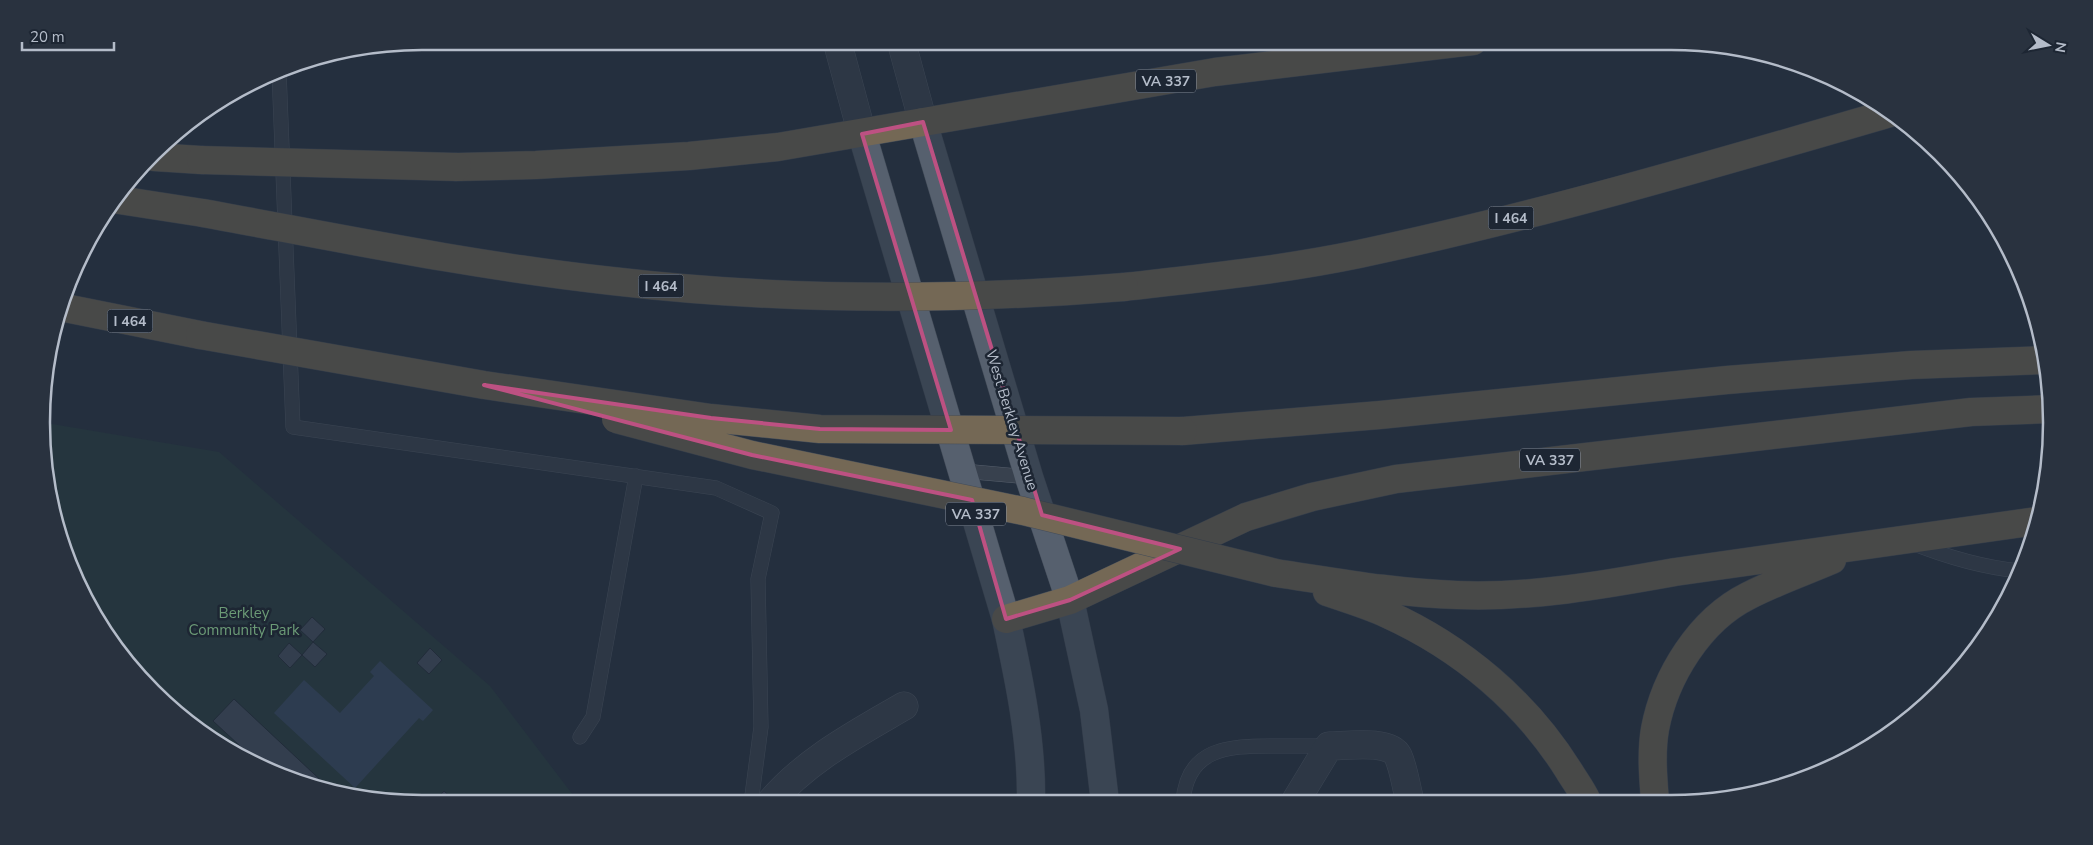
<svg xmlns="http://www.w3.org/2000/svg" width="2093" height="845" viewBox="0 0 2093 845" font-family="'Nunito Sans',sans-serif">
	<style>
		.green { fill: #263c3f }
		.water { fill: #394c67 }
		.building { fill: #455162; stroke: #1f2835 }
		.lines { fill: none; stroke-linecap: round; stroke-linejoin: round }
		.service-casing { stroke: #565f6c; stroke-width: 15 }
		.minor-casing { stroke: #565f6c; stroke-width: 29 }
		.primary-casing { stroke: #414a57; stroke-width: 29 }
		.motorway-casing { stroke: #434c59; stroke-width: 29 }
		.service { stroke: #38414e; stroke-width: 14 }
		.minor { stroke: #38414e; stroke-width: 28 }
		.primary { stroke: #56606e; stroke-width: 28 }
		.motorway { stroke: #746855; stroke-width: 28 }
		.motorway-bridge-casing { stroke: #434c59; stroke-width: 29; stroke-linecap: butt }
		.motorway-bridge { stroke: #746855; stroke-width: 28 }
		.marked { fill: none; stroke: #bd5182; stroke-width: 4; stroke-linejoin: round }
		.labels { text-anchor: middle; stroke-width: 5; stroke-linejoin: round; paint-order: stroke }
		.shield { fill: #1d2633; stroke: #878f9c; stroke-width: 1 }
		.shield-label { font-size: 14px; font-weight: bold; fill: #b4bcc9 }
		.street-label { font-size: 15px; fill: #b4bcc9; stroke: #1d2633 }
		.park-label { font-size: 15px; fill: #6b9a76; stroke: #1d2633 }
		.rim { fill: none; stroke: #b4bcc9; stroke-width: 2.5 }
	</style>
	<rect width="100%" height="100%" fill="#242f3e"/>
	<path class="green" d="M46,423L219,452L490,686L579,803L423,804L300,784L190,725L136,674L92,613L49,497Z"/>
	<path class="water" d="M380,661L433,710L423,721L419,718L355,788L274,713L304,680L340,713L374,676L370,672Z"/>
	<path class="building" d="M312,617L325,629L313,642L300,630Z
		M313,642L327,654L315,667L302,655Z
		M289,643L302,655L290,668L278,656Z
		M430,648L442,660L429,674L417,663Z
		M234,699L329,788H330L300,784L253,758L213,721Z
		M444,791L455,801L460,796L468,804H432Z"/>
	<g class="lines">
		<g class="service-casing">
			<path id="service" d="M279,71L293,427L716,488L772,513L758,579L761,727L751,803
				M963,471L1029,477
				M1912,543C1947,557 1981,567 2019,571
				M580,737L593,717L636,476
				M1183,802C1187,748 1228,746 1271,746C1290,746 1310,746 1329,746"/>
		</g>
		<g class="minor-casing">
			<path id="minor" d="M837,41L862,134
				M901,41L923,122
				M1295,802L1329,746C1345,746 1390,739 1398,756C1404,769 1406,787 1410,801
				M770,803C806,760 856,734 904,706"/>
		</g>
		<g class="primary-casing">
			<path id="primary" d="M923,122L1029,477L1070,600L1094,710L1105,802
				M862,134L1006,619C1019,679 1032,740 1031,802"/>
		</g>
		<g class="motorway-casing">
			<path id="motorway" d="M154,157L201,160
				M457,167L536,165L689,156L778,147L1215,72L1473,41
				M119,200L203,213
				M1124,287C1203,278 1282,270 1359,254C1538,216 1715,164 1890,113
				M60,307L200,335
				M1183,431L1380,415L1727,380L1911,365L2045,360
				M1276,573C1336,582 1396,593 1457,595C1530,598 1603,585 1675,572L2037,521
				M1327,592C1347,599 1368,605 1387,614C1462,648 1526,702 1569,771C1575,781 1582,790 1587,801
				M1006,619L1070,600L1246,517L1312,497L1396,479L1971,412L2051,409
				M1655,801C1653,777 1651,752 1655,729C1665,676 1700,620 1748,596C1775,582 1804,572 1832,560"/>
		</g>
		<use href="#service" class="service"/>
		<use href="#minor" class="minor"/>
		<use href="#primary" class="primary"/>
		<use href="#motorway" class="motorway"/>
		<g class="motorway-bridge-casing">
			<path id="motorway-bridge" d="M201,160L457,167
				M203,213C339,238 475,266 612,281C783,301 954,301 1124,287
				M200,335L484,385L711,418L820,429L1183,431
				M616,419L752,455L1023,511L1276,573"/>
		</g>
		<use href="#motorway-bridge" class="motorway-bridge"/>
	</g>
	<path d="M0 0H2093V845H0ZM923,122L1042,515L1180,549L1070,600L1006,619L972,500L752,455L484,385L711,418L820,429L951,430L862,134Z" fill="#242f3e" fill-opacity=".55" fill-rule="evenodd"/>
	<path class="marked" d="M923,122L1042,515L1180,549L1070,600L1006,619L972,500L752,455L484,385L711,418L820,429L951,430L862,134Z"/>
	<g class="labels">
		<g class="shield">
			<rect x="1136" y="69.5" width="60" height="23" rx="4"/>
			<rect x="1488.5" y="206.5" width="45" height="23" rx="4"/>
			<rect x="638.5" y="274.5" width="45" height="23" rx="4"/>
			<rect x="107.5" y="309.5" width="45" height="23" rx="4"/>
			<rect x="1520" y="448.5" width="60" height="23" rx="4"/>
			<rect x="946" y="502.5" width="60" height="23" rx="4"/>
		</g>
		<g class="shield-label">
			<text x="1166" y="86">VA 337</text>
			<text x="1511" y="223">I 464</text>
			<text x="661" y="291">I 464</text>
			<text x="130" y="326">I 464</text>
			<text x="1550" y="465">VA 337</text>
			<text x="976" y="519">VA 337</text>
		</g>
		<g class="street-label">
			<text transform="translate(1012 420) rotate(73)" y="5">West Berkley Avenue</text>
		</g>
		<g class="park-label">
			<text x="244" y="618">Berkley<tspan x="244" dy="17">Community Park</tspan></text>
		</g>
	</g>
	<path d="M0 0H2093V845H0ZM422 50H1671A372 372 0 0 1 2043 422V423A372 372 0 0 1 1671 795H422A372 372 0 0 1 50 423V422A372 372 0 0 1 422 50Z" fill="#29323f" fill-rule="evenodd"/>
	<path class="rim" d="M422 50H1671A372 372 0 0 1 2043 422V423A372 372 0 0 1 1671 795H422A372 372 0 0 1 50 423V422A372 372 0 0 1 422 50Z"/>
	<g transform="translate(2048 45) rotate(100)" stroke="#1d2633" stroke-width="4" paint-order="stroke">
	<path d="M0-4L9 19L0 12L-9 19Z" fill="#b4bcc9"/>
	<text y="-8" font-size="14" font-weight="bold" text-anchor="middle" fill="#b4bcc9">N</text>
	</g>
	<path d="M22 42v8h92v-8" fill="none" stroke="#b4bcc9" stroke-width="2.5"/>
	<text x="30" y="42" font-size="15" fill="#b4bcc9" stroke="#1d2633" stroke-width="4" paint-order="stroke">20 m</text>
</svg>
